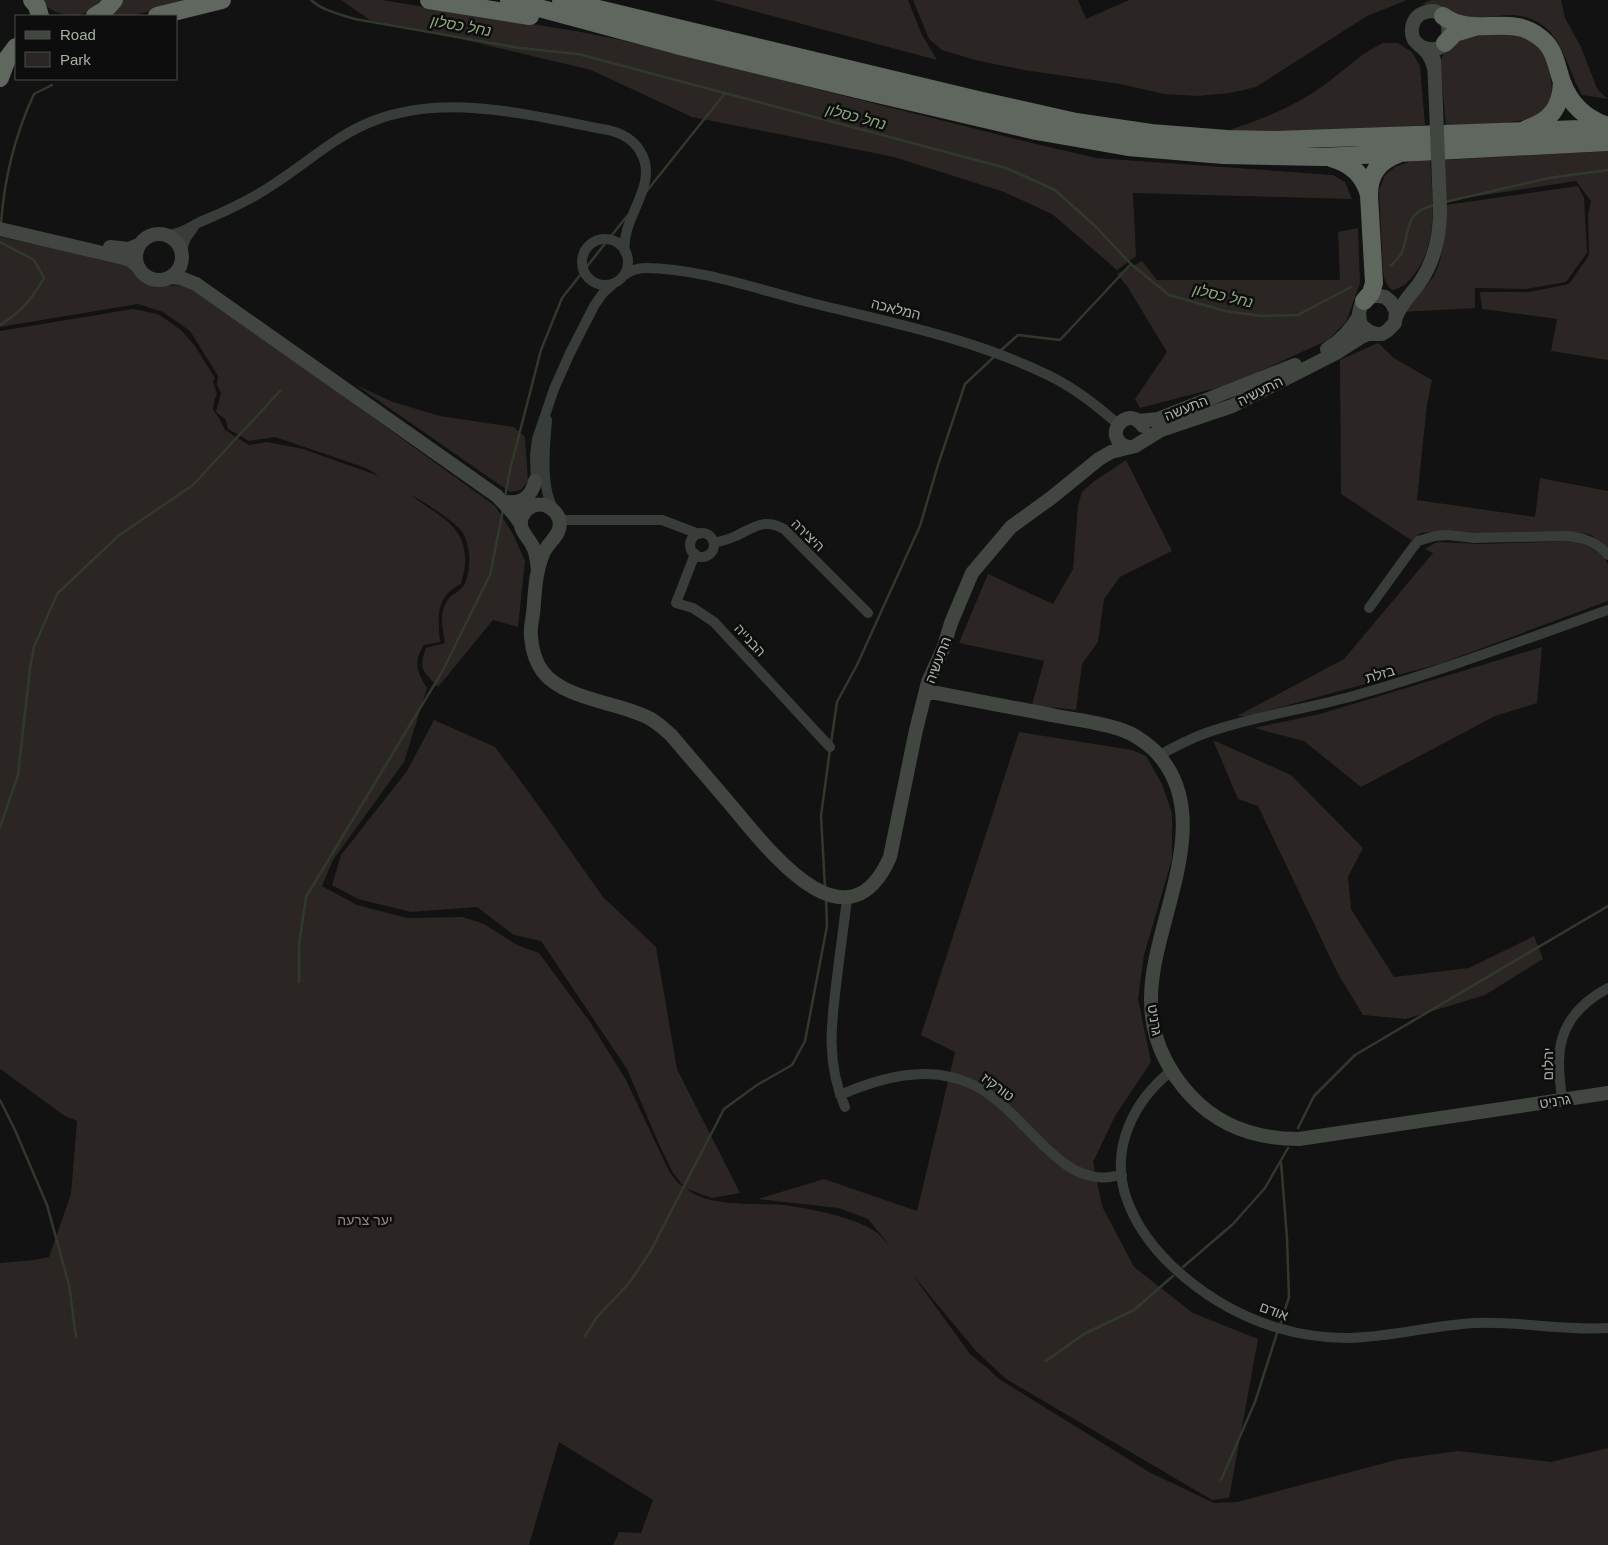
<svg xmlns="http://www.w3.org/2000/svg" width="1608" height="1545" viewBox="0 0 1608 1545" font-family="Helvetica,Heebo,sans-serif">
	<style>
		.green { fill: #2b2624 }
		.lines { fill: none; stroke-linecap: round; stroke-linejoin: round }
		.stream { stroke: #31392c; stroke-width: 2.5 }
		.street { stroke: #393d39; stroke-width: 10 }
		.secondary { stroke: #414640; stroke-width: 14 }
		.highway { stroke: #60675f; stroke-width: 18 }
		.secondary-bridge { stroke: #414640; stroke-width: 14 }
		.labels { text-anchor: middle; stroke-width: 5; stroke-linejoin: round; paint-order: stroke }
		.street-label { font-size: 14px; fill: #a6b1a4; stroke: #0c0d0c }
		.park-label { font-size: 14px; fill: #9a827d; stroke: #0c0d0c }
		.water-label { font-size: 15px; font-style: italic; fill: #8fa97e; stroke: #0c0d0c }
	</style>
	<rect width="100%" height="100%" fill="#111211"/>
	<path class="green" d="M40,0H107C102,4 96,8 90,11C74,20 51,14 40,0Z
		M121,0H195L131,16H103Z
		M341,0H381L576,31L621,40L1040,145L1096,158L1333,175L1345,182L1352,199L1133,193L1136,256L1117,270L1052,214L1004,192L894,157L692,117L591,70L436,33L370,20Z
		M713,0H908L921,33L937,60Z
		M913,0H1078L1086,19L1129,0H1407L1367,16L1256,87L1230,93L1198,96L1164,94L1120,84L1024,70L975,60L942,50L929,39Z
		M1431,0H1561L1565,18L1581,47L1596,86L1599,91L1608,99L1582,95C1563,61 1561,17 1511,15C1497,15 1483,19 1469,17C1462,16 1455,12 1448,9C1439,6 1430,5 1421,4Z
		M1498,32C1505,33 1522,34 1528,37C1548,48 1563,99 1540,114C1522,126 1469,124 1446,125L1440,63L1444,52L1457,42L1471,35Z
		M1383,43H1398L1412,52L1420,66L1425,125L1293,134L1226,131C1256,121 1287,110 1314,92C1338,77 1357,55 1383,43Z
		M1608,151V360L1551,351L1557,319L1482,309L1480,292H1529L1569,284L1589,255L1588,215L1591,201L1576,181L1445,201V160Z
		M1430,159C1432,196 1439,240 1416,272C1410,281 1403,288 1392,290C1386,285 1384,279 1383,271L1379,190L1385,175L1395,167L1409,162Z
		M1578,186L1584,198L1587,253L1566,282L1526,289L1475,288V308L1403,312C1412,301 1425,289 1433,277C1445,257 1445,227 1446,205Z
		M1358,228L1360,283L1346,322L1328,340L1232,384L1140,408L1135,399L1167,352L1127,286L1117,274L1142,261L1157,280H1340L1338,232Z
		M0,237L128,264C149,288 161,286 190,285L495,506L513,534L525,561L518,627L493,620L438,687C423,671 418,670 426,648L445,643C442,628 438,609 451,596C456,593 463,588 465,583C472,568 471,540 459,528C451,520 422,500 411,495C434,514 464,523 465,557C466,566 463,576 461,584C435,597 438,616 440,642L424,645C413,662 417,672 427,688L404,762L333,860L322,886L357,905L407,918L463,917L484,924L517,945L539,953L590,1022L626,1080L669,1171L678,1183L685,1188L673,1173L658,1142L627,1069L541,941L514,935L477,907L411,912L358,899L332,885L341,855L407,771L434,720L495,747L531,795L603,897L656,947L677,1069L740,1193L712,1198L687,1189C707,1207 757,1203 784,1205C809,1208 857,1218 876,1232C881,1235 885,1242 890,1246L868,1219L839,1208L758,1199L824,1179L917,1211L955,1052L921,1035L1019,732L1132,750L1146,756L1162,784L1172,813V859L1144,955L1138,999L1151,1062L1115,1116L1093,1162L1102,1206L1134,1267L1193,1313L1258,1339L1229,1498L1212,1500L1006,1379L976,1351L912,1274L970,1354L986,1367L999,1379L1149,1472L1214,1503L1237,1502L1400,1459L1458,1451L1551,1462L1608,1448V1545H613L619,1532L641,1533L653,1500L559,1442L529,1545H0V1263L34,1260L49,1257L71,1194L77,1121L65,1116L0,1069V331L133,309L158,314L181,330L195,346L215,378L213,382L217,394L214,401L213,410L219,418L225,430L249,445L267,442L303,449L379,476L366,468L275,437L249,441L228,429L226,420L216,412L221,393L217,385L218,376L190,331L163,312L138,304L0,327Z
		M1378,343L1394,358L1432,380L1427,404L1417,500L1535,517L1540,478L1608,491V548L1591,535L1578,532L1478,534L1449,531L1421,533L1411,540L1341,494L1340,360Z
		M356,385L393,402L440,416L514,427L525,437L528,481L521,490L510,492Z
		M1126,460L1172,551L1120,577L1104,599L1098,642L1082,664L1076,710L1032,705L1044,661L959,643L988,574L1053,604L1073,569L1078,505L1082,492L1093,482Z
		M1576,541C1586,546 1605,553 1608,565C1608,575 1608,591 1608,601L1442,663L1248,716H1237L1344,659L1433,553L1425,549L1437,542L1480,544Z
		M1542,647L1537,703L1495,716L1361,787L1304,741L1254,728L1320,714Z
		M1213,740L1291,775L1363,848L1348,877L1351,909L1394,977L1469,968L1534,936L1543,959L1485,995L1406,1019L1363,1015L1338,974L1258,806L1238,799Z"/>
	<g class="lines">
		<path class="stream" d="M311,0C323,11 339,14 355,19L520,48L578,54L1006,168L1055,190L1095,226L1131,264L1169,295L1225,311L1261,316L1298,315L1351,287
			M646,192L725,93
			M1445,202L1549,178L1608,170
			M1,224C4,180 15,135 34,94L52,85
			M0,242L34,260L44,278C32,299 21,312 0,325
			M1390,266C1394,263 1398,259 1401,254C1411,231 1403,212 1435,205
			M999,352L1018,335L1060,340L1131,264
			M505,497L510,470L541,350L562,298L627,216
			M831,743L837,702L857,665L920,526L938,465L965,384L995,356
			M0,827L18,775L30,668L34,647L57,594L118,536L193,485L280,391
			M825,888L821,816L830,749
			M299,982V945L306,897L442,672L490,575L503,510
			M0,1100L15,1130L47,1205L69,1285L76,1337
			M1298,1128L1314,1096L1355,1055L1608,906
			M1183,1267L1233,1224L1265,1188L1288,1148
			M1280,1325L1289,1297L1287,1238L1281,1162
			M585,1336L597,1317L629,1283L650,1252L724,1109L757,1085L792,1065L805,1041L827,926L826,898
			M1046,1361L1084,1334L1134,1310L1173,1276
			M1221,1480L1255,1402L1278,1330"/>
		<path class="street" d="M165,235C178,235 188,228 200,222C227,211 253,199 277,182C309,161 337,135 373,121C449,92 531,116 608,130C621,133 633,139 640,151C661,185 620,217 625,252
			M582 262a23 23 0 1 1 46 0a23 23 0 1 1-46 0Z
			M181,252L186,238L194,227
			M624,275C630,271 637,268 645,268C696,268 754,288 804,301C887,322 973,338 1050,376C1076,389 1097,406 1118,424
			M547,420C545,446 540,487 554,510
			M536,486L535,456L537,439L554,389L570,353L594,306L603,293L613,284
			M559,520H662L699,534
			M690 545a12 12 0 1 1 24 0a12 12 0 1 1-24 0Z
			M714,543C722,541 729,539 736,536C754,527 765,518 784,529L868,613
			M695,554L676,603L693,608L714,622L830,747
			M1369,608L1411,550L1418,541L1435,536L1447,535L1474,538L1566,536C1583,537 1597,542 1608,555
			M1158,756C1174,747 1189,739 1206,733C1256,715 1310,709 1360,694C1444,670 1526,639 1608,610
			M1171,1071C1134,1101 1111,1146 1125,1194C1145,1258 1215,1309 1278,1328C1301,1335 1325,1338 1349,1338C1392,1337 1433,1325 1476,1323C1520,1321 1564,1331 1608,1328
			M840,1095C879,1078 927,1064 969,1083C998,1095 1021,1124 1044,1146C1058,1159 1072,1172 1091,1176C1102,1179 1111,1177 1122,1175
			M1562,1100C1561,1088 1559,1077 1559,1065C1558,1028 1577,1005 1608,988
			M845,1107C826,1063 831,1024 837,978C840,952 844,925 847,898"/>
		<path class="secondary" d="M1420,46C1459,64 1456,0 1423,13C1413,17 1409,30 1414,40C1418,45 1424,48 1428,54C1431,58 1433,63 1434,68
			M1434,60L1436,106
			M0,229L124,258L132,261L139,268
			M136 257a23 23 0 1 1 46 0a23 23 0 1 1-46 0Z
			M110,247L129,249L140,244
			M170,277L181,278L196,284L497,496L512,512L521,524
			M1396,317C1401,304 1410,295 1418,285C1434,263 1440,237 1440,210
			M1327,349C1341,341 1351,330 1359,316
			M1138,421L1158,419L1295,365
			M1128,447C1100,438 1127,402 1143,426
			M509,502C524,504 532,494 535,481
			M538,571C537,563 537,553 532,545C526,534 514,526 525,512C539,494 567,512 558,532C554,540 546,546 543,554C535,573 535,594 533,614C532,621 530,629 531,637C532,649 536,663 543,672C564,699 616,702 647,717C656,721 663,728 671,735C692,760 714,785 735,810C771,853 848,953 890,857L916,730L928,682L943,649L951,623L972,573L1011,527L1051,498L1099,459L1111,452L1135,446L1161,430L1232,406L1336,353L1361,337L1368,334H1382L1387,331L1395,323L1396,311L1391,302L1385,297L1379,296H1374L1366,299L1361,305L1359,313L1360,322L1363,327L1370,332L1376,334
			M926,691C968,699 1010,707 1052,715C1075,720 1100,722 1122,730C1134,734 1145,742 1154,750C1221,818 1150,923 1151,1000C1151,1036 1166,1069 1191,1096C1220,1127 1257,1139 1299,1139L1608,1093"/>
		<path class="highway" d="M32,0L37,6L40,16
			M429,0L530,16
			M509,0L684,47L865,91L1036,131L1128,147L1223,155L1323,157L1608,142
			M561,0L978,100L1076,122L1151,133L1227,139L1277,140L1608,128
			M95,16L105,10L114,0
			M157,16L222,0
			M1443,16C1473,38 1510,14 1538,36C1555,47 1556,65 1562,82C1570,104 1586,119 1608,126
			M1445,43L1455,33L1475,27
			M0,78L7,59L16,47
			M1526,129C1551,121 1561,107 1562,82
			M1331,158C1350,163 1364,175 1369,195
			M1364,301L1371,293L1374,283L1369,195C1369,174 1379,161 1398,154"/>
		<path class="secondary-bridge" d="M1436,106L1440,210"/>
	</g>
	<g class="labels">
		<g class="street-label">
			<text transform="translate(896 309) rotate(14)" y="5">המלאכה</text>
			<text transform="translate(1260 391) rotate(-27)" y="5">התעשיה</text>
			<text transform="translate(1186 408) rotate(-22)" y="5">התעשה</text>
			<text transform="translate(808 535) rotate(44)" y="5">היצירה</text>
			<text transform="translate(750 640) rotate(47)" y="5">הבנייה</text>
			<text transform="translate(938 660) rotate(-69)" y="5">התעשיה</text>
			<text transform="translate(1380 674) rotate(-17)" y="5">בזלת</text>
			<text transform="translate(1155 1020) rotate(81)" y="5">גרניט</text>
			<text transform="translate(1548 1064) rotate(-89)" y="5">יהלום</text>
			<text transform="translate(998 1087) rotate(37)" y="5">טורקיז</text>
			<text transform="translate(1555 1101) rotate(-9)" y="5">גרניט</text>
			<text transform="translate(1274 1311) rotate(20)" y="5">אודם</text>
		</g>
		<g class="park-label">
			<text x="365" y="1225">יער צרעה</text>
		</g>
		<g class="water-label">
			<text transform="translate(461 26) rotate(10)" y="5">נחל כסלון</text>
			<text transform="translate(856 117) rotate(15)" y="5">נחל כסלון</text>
			<text transform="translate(1223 296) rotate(13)" y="5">נחל כסלון</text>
		</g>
	</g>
	<rect x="15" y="15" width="162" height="65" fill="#0c0d0c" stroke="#4a4f49"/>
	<rect x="25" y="31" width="25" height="8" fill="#414640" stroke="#4a4f49"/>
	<text x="60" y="40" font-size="15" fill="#a6b1a4">Road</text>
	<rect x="25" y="52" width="25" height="15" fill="#2b2624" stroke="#4a4f49"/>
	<text x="60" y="65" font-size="15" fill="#a6b1a4">Park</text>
</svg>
